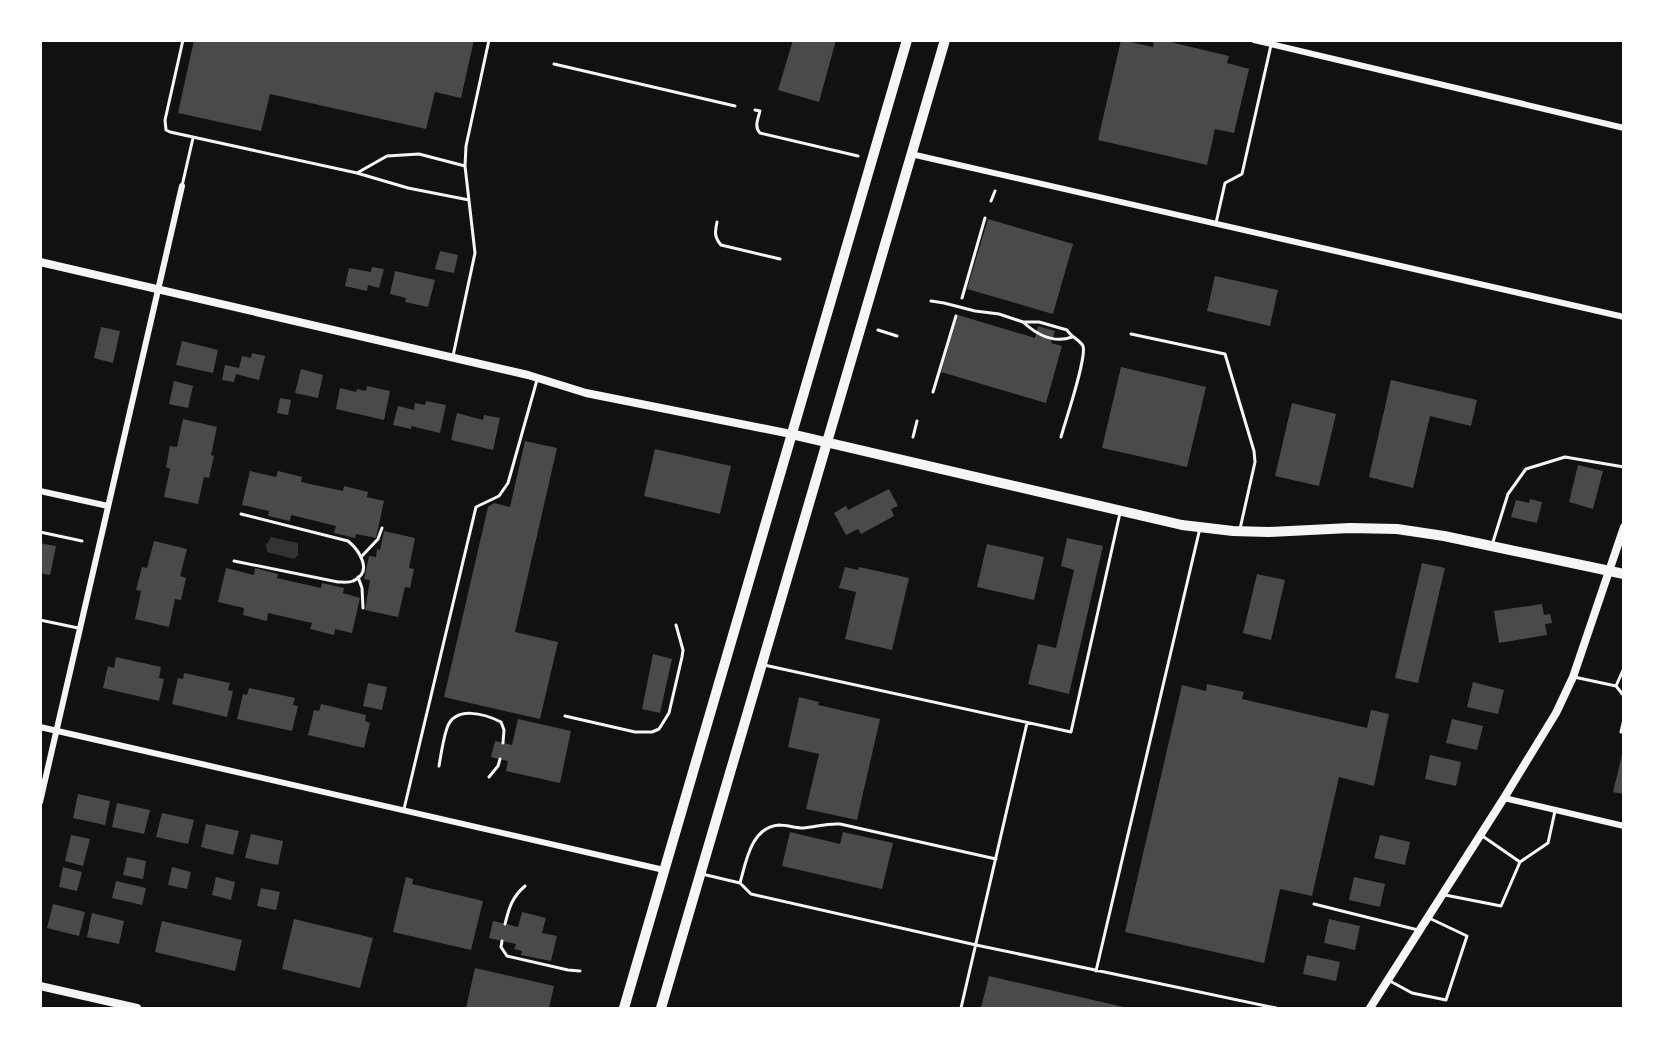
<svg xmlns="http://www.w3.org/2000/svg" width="1664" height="1049" viewBox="0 0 1664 1049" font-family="'Alegreya Sans',sans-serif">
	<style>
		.water { fill: #333 }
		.building { fill: #4a4a4a }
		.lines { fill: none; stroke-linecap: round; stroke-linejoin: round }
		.path { stroke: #f5f5f5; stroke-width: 3 }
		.service { stroke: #f5f5f5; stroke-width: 3 }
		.minor { stroke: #f5f5f5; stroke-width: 6 }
		.tertiary { stroke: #f5f5f5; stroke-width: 8 }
		.primary { stroke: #f5f5f5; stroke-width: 10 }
	</style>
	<rect width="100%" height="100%" fill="#111"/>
	<path class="water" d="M271,537L298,543V555L294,559L267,552L266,545Z"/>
	<path class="building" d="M194,40H474L461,98L435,92L426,129L270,94L261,131L178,113Z
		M793,40H836L819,102L778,90Z
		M1121,40L1153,47L1154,40H1162L1229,56L1227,63L1249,69L1234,133L1215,129L1207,165L1098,140Z
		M988,219L1073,244L1053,314L967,289Z
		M440,251L458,255L454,273L435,269Z
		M372,267L384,269L379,288L368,285L367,291L345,286L349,268L371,272Z
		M395,271L435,280L428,307L405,302L406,298L390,294Z
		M1215,276L1278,290L1270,326L1207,311Z
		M958,315L1035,338L1038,326L1055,331L1051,343L1062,346L1046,403L941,372Z
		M101,327L120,331L113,363L94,358Z
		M182,341L218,350L213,373L176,365Z
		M252,353L265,356L259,380L236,374L234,382L222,380L225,365L239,368L242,356L251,358Z
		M1121,367L1206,387L1187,467L1102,448Z
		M301,369L323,375L318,398L295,393Z
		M1391,380L1477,400L1471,426L1430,416L1413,488L1369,477Z
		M174,381L193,386L188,408L169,404Z
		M367,386L390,391L384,420L336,409L340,388L356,392L357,389L366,391Z
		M280,398L291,400L288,415L277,413Z
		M426,401L446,405L440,433L411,426V429L393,425L398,406L414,410L415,403L425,405Z
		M1292,403L1336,414L1319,486L1275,476Z
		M457,413L483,420L484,415L500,418L493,450L451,440Z
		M183,419L217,427L211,455L214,456L209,478L204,477L198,504L164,497L170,469L166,467L170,446L177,447Z
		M525,441L557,448L515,632L558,642L540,719L444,697L488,507L494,503L510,507Z
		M655,449L731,466L720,514L644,496Z
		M1578,465L1603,471L1593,509L1569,502Z
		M250,471L276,477L278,471L302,477L301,482L343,491L344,486L368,492L367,497L384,501L376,538L356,534L355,538L334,533L336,526L291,515L290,521L268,516L269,511L242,505Z
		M889,489L898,506L891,509L894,516L861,534L858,529L846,535L834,513L846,506L848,510Z
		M1530,499L1542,502L1537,523L1511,517L1516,500L1529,503Z
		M384,531L415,538L409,568L414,569L410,588L405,587L398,617L365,610L370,580L364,579L369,556L376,557L377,549L380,550Z
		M1067,538L1103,546L1069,694L1028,684L1038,644L1056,648L1074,570L1061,566Z
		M154,541L187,549L180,576L186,578L181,600L175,599L169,627L135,619L141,591L136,590L142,567L147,568Z
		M40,543L56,546L50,575L40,573Z
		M987,544L1044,557L1034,600L977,587Z
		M1422,563L1445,568L1418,683L1395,678Z
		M845,567L858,570L859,567L909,578L892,650L845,639L856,592L839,588Z
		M226,568L254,575L255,568L278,574L277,578L321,588L322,583L344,588L343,593L360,598L352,633L335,629L334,635L310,629L312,623L268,613L267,621L243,615L244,608L218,602Z
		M1257,574L1285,580L1271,640L1243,633Z
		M1542,604L1544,615L1550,614L1552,623L1545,624L1547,635L1499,643L1494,611Z
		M653,654L672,659L660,713L642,709Z
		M116,657L161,667L159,678L164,679L159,701L103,688L108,666L114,668Z
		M184,673L230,683L228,690L233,691L227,717L172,704L178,678L183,679Z
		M1473,682L1504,690L1498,714L1467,707Z
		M368,683L387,687L382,710L363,706Z
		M1207,684L1244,692L1242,699L1367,728L1371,710L1389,714L1374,786L1339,777L1312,896L1280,889L1264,963L1125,932L1182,685L1206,691Z
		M249,688L295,698L293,705L298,706L292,731L237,719L243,694L247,695Z
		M799,697L819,702L818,705L880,719L857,820L806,809L819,754L788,747Z
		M321,704L366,715L365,721L370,723L364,748L308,735L314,710L319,711Z
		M518,719L571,731L560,783L506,771L508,761L491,757L495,741L512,745Z
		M1452,719L1483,726L1477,750L1446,743Z
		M1623,751H1624V794L1613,792Z
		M1430,755L1461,762L1456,786L1425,779Z
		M78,794L110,801L105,825L73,818Z
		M117,803L150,810L144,834L112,827Z
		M162,813L194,820L188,844L156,837Z
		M206,824L239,831L233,855L201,847Z
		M790,832L840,844L843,832L893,843L882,889L782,866Z
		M251,834L283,841L278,865L245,858Z
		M71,835L90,839L83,866L65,861Z
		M1380,835L1410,842L1405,865L1374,858Z
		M127,857L146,861L143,879L123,875Z
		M63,867L82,872L77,891L59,887Z
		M172,867L191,872L187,889L168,885Z
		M216,877L235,882L231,900L212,895Z
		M406,877L413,879L412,884L483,901L471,950L393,932Z
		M1354,877L1385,884L1380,907L1349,900Z
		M116,881L146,888L142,905L112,898Z
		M261,888L280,892L276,910L257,906Z
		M53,904L85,912L79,936L47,928Z
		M522,912L546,918L542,933L557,936L551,961L521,955L522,951L514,949L516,944L489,938L493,921L518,927Z
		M92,913L124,921L119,944L87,937Z
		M294,919L373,938L360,988L282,969Z
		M1329,919L1360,926L1355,950L1324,943Z
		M162,921L242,940L235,971L155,952Z
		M1307,955L1340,962L1336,981L1303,974Z
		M475,968L554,986L549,1008H466Z
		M989,976L1128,1008H981Z"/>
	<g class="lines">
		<path class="path" d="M554,64L735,106
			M755,110L760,111C758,119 754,127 760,133L858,156
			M991,201L995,191
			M962,298L985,218
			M878,330L897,336
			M933,392L956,316
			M913,437L917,421
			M40,532L82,541
			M362,556L378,539L382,528
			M234,561L338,582C342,582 349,583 353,581C374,572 359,550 348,541L241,514
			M358,577L362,588L363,608"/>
		<path class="service" d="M183,40L165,120L166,130L170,132L357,173L408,188L469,200
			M357,173L387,156L419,154L465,166
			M182,186L193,138
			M717,222C715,232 714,237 721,245L780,259
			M1216,223L1225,183L1242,174L1271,45
			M931,301L944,303L975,311L999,314L1023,322H1039L1067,330C1071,337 1080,340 1083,346C1087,358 1065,422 1061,437
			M1023,322C1036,334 1053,344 1072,337
			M1131,334L1225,354L1254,451L1255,462L1240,529
			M453,356L475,253L465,166L466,146L489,40
			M1492,545L1508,494L1526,469L1565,457L1624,467
			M40,620L78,628
			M764,665L1071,732L1120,513
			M1574,677L1616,686L1624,668
			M1616,686L1624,696
			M565,716L635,732H652L659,729L669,713L682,657L683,650L676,625
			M1621,732L1624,719
			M439,766C441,754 443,740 447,728C455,705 485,714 501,722L504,730L503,743
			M489,777L498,766L500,759
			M404,809L476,507L499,496L508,483L537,380
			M1520,862L1548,843L1555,811
			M702,874L740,883L751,894L976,945L1276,1008
			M740,883C746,862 751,827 779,825C787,825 795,828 803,828C816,827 826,823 840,824L996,859
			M1445,895L1501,906L1520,862L1481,835
			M1314,904L1418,930
			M505,924C509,908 512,897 525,886
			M502,941L501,947L507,956L568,970L580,971
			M1096,971L1200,528
			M1390,981L1412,993L1446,1000L1467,936L1429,918
			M961,1008L1027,723"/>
		<path class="minor" d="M1254,40L1624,128
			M911,154L1624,317
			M40,491L108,506
			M40,727L664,870
			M1504,798L1624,826
			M40,802L182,186"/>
		<path class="tertiary" d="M40,262L528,375L586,393L791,434
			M40,986L137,1008
			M1370,1008L1504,798L1556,713L1573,677L1624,527"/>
		<path class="primary" d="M791,434L1182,525L1233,531L1268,532L1350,528L1397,529L1444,536L1624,574
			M624,1008L907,40
			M661,1008L945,40"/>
	</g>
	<rect width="1664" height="1049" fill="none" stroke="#ffffff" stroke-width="84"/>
</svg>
